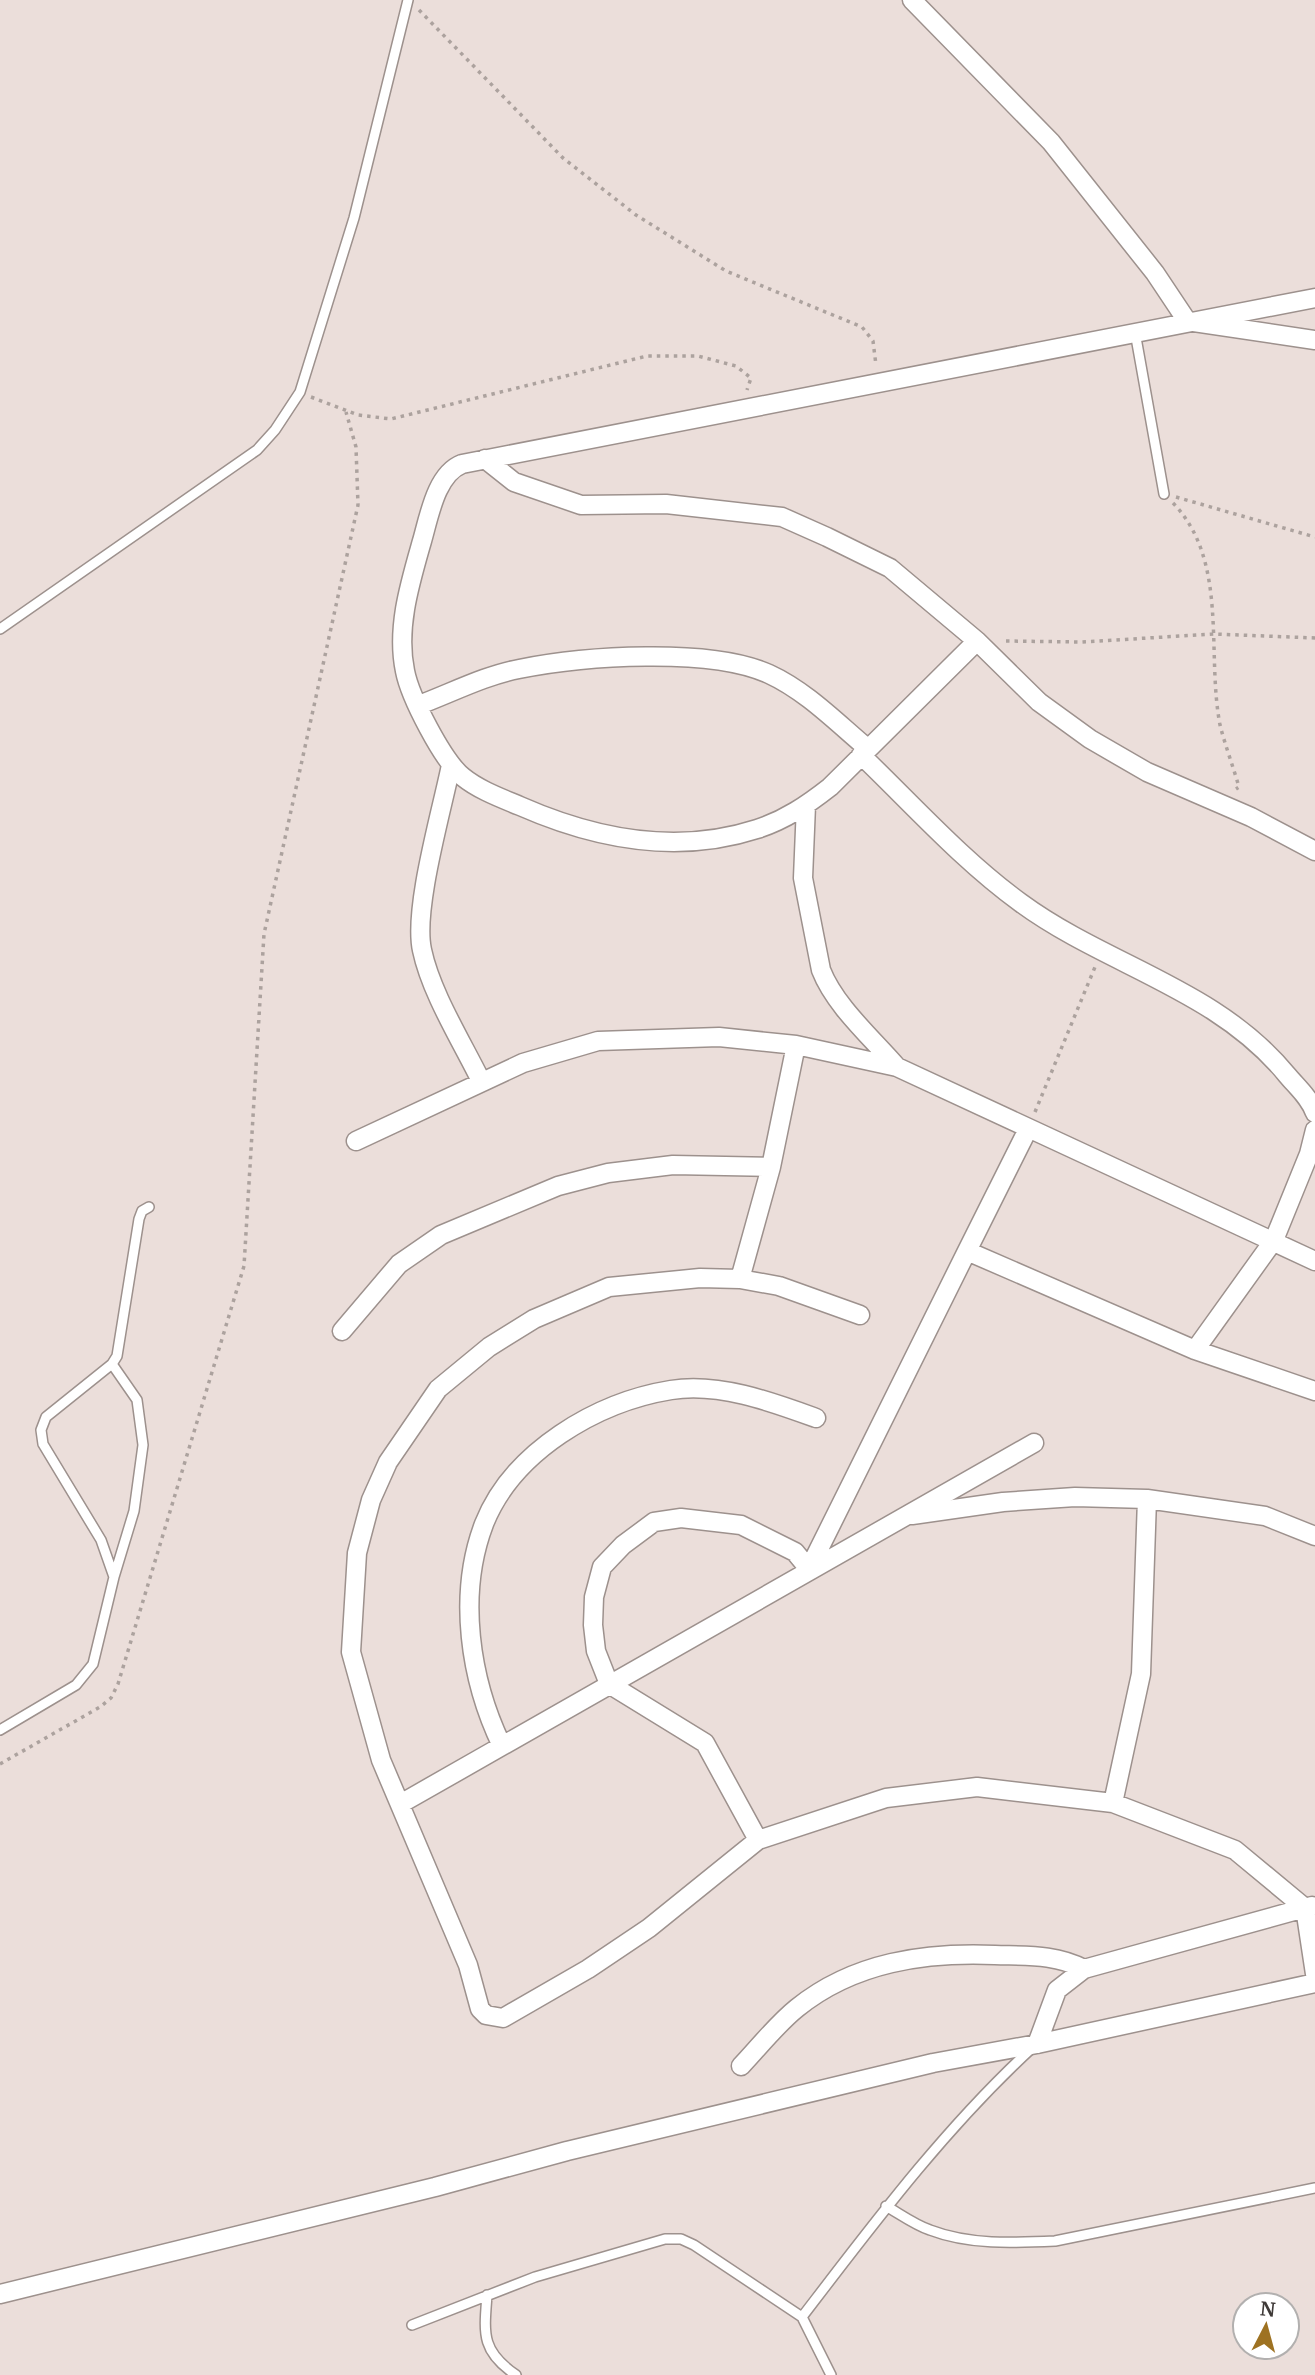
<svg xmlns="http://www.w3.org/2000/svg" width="1315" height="2375" viewBox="0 0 1315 2375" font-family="Merriweather,serif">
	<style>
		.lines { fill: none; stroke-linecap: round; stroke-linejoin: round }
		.lane-casing { stroke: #9d918d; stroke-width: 12 }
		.street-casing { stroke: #9d918d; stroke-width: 21 }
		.path { stroke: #aca29e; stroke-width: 3.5; stroke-dasharray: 3.5 5; stroke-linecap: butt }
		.lane { stroke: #fff; stroke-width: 9 }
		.street { stroke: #fff; stroke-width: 18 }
	</style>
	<rect width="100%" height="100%" fill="#ebdeda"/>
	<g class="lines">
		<g class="lane-casing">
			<path id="lane" d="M1135,332L1164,494
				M0,629L257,450L275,430L300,392L354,218L408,0
				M114,1577L101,1540L43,1444L41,1430L46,1417L112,1364L117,1356L139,1219L142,1211L149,1207
				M0,1730L76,1685L93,1664L114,1577L134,1511L143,1445L137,1400L112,1364
				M886,2206C900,2214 915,2225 930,2230C969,2245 1013,2243 1055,2241L1315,2188
				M487,2295C484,2334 481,2351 516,2375
				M802,2317C874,2223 945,2128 1033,2047
				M412,2325L535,2277L665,2239H681L694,2245L802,2317L831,2375"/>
		</g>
		<g class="street-casing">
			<path id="street" d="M912,0L1051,142L1155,273L1187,321L1315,340
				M485,459L514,482L581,505L666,504L782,517L827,537L890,568L977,641L1039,702L1090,739L1147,772L1251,817L1315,851
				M977,641L830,787C807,805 785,820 757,829C677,855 595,839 520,806C501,798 479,790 463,777C443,761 410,697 405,671C396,628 410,583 422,541C429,517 436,474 462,464L1315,298
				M419,705C451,693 486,675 519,669C583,656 710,647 769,674C806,691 836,722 867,748
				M861,755C913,805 963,861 1021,903C1107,966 1217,989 1287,1075C1297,1087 1310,1098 1315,1113
				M451,765C442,810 413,909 422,950C431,993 462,1042 481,1081
				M806,805L803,878L821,970C835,1006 872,1038 897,1067
				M356,1141L523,1063L598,1041L719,1037L796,1045L897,1067L1315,1261
				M967,1251L1028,1129
				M740,1279L771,1167L796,1045
				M860,1315L779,1286L740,1279L700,1278L609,1287L534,1319L489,1347L438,1389L388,1462L371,1500L357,1553L351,1652L381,1760L468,1965L480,2009L486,2015L503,2018L588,1969L649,1928L758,1840L886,1798L977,1787L1113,1803L1235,1850L1305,1908L1315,1974
				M342,1331L399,1264L441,1235L558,1186L608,1173L673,1165L771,1167
				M1195,1350L1274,1240L1309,1154L1315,1130
				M912,1515L1003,1502L1075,1497L1147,1499L1265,1516L1315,1536
				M502,1746C470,1680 457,1595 484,1524C513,1451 597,1402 671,1390C718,1382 772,1402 816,1418
				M402,1803L1034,1443
				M1113,1803L1141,1674L1147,1499
				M758,1840L705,1743L609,1684L596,1651L593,1625L594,1597L602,1567L623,1545L654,1522L681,1518L741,1525L795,1552L809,1569L967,1251L1195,1350L1315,1391
				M1037,2044L1057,1990L1084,1969L1312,1906
				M741,2066C759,2047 777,2024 797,2008C854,1962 925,1952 995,1955C1027,1956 1056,1954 1084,1969
				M0,2294L435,2187L567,2151L933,2063L1037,2044L1315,1983"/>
		</g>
		<path class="path" d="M419,10L563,158L636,215L726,271L862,327L873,341L876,365
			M311,397L358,415L391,419L647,356H698L736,366L751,378L747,390
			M1176,497L1315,537
			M1173,503C1229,561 1206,652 1220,725C1225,745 1233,766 1239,787L1236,789
			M1006,641L1082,642L1214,634L1315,638
			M1035,1112L1095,967
			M0,1764L100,1707L111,1698L118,1684L244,1266L264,934L358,505L356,447L346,412"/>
		<use href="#lane" class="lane"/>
		<use href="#street" class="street"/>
	</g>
	<g transform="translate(1266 2326) rotate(6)"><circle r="33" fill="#ffffff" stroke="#b2b0af" stroke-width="2"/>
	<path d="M0-5L12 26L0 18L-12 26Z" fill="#9e7222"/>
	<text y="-10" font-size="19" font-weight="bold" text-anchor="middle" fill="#3f3a38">N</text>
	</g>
</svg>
